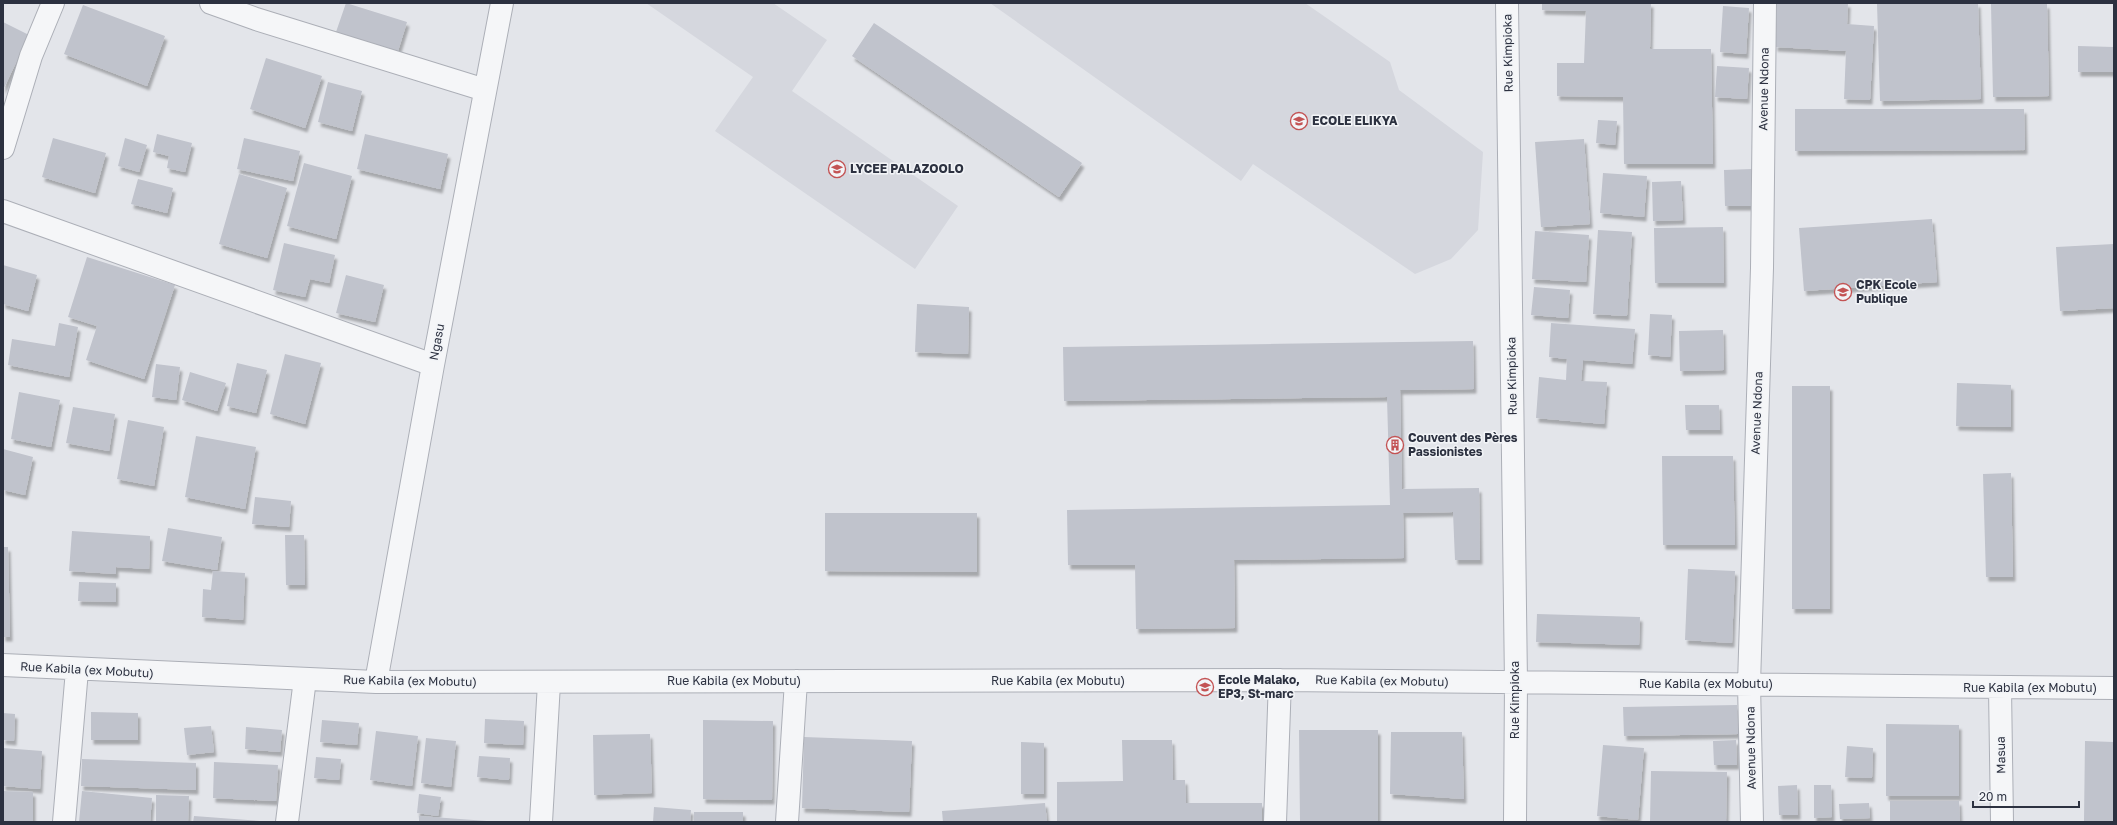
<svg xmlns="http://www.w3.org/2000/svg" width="2117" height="825" viewBox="0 0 2117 825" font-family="'Golos Text',sans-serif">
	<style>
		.built { fill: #d5d7de }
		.building { fill: #c0c3cc; filter: url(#shadow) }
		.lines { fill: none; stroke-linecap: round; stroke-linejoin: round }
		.street-casing { stroke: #acafb7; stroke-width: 24 }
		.street { stroke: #f5f6f8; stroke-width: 22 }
		.labels { text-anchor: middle; stroke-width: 3; stroke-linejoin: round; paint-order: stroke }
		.street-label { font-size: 12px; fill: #2c3140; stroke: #f2f4f7 }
		.poi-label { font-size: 12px; font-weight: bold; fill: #2c3140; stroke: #f2f4f7; text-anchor: start }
	</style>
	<defs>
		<filter id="shadow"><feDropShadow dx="2.5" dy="4.5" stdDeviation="1" flood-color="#0004"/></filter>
	</defs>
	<rect width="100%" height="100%" fill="#e3e5ea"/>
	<path class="built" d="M646,3H773L827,40L792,91L958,206L915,269L715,131L753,77Z
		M990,3H1305L1390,62L1399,90L1483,152L1478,230L1451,259L1415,274L1253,164L1241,181Z"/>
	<path class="building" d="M346,3L407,22L398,51L336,32Z
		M1542,3H1651L1650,49H1711L1713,164H1624L1623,97L1557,96V63H1584L1586,11L1542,10Z
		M1777,3H1848L1847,24L1874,26L1870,100L1844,99L1846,51L1775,47Z
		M1877,3H1978L1981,99L1880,101Z
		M1991,4H2047L2049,96L1993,97Z
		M83,5L165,36L147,86L64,54Z
		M1723,6L1749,8L1746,54L1720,52Z
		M3,22L29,35L3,90Z
		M874,23L1082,163L1059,197L852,56Z
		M2078,46L2114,47V72H2078Z
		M266,58L322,76L305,128L250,109Z
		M1717,66L1749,68L1747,99L1715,97Z
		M328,82L362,91L352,131L318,122Z
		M1795,109H2024L2025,150L1795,151Z
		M1598,120L1617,121L1615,145L1596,143Z
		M157,134L192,143L185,172L167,168L169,156L153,152Z
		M365,134L448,154L440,189L357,169Z
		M53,138L106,153L95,193L42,177Z
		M125,138L147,145L139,172L118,166Z
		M244,138L300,151L293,181L237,169Z
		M1584,139L1590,224L1541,227L1535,142Z
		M304,163L352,176L336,239L287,226Z
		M1752,169L1753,206H1725L1724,170Z
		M1603,173L1647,176L1644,217L1600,213Z
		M239,174L287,188L267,258L219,244Z
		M138,179L173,188L167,213L131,204Z
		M1681,181L1683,220L1653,221L1652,182Z
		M1932,219L1937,282L1804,291L1799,228Z
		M1723,227L1724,283H1655L1654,228Z
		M1598,230L1632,232L1627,316L1593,314Z
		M1535,231L1589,235L1586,282L1532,279Z
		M284,243L335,255L329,283L310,279L305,297L273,290Z
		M2114,244V308L2060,311L2056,247Z
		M87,257L175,285L144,379L86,360L97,326L68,317Z
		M3,265L37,275L28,311L3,304Z
		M346,275L384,285L375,322L336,313Z
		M1534,287L1570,290L1568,318L1531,315Z
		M917,304L969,307L968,354L915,352Z
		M1650,314L1672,315L1670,357L1648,355Z
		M59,323L78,327L69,377L8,365L12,339L55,346Z
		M1551,323L1635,329L1632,364L1583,360L1581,381L1607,382L1604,424L1536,418L1539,377L1566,380L1567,359L1549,357Z
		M1723,330L1724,370L1680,371L1679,331Z
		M1473,341L1474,389L1400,390L1402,489L1479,488L1480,560H1455L1453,512L1403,513L1404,558L1234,560L1235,628L1136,629L1135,565H1068L1067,510L1390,505L1387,397L1064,401L1063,347Z
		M285,354L321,363L305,424L270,414Z
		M237,363L267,370L256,413L227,406Z
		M156,364L180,367L176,400L152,397Z
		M190,372L226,383L217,411L182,400Z
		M1957,383L2011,385V427L1956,426Z
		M1792,386H1830V609H1792Z
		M19,392L60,400L51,447L11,439Z
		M1685,405H1719L1720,430H1686Z
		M73,407L115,414L109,451L66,443Z
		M128,420L164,427L154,486L117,479Z
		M196,436L256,447L245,509L185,497Z
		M3,449L33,457L25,495L3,490Z
		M1662,456H1733L1735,545H1663Z
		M2011,473L2013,577H1986L1983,474Z
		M255,497L291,501L289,527L252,524Z
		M825,513H977V572L825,571Z
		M168,528L222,537L217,570L162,561Z
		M72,531L150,536L149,569L116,567V574L69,571Z
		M285,535H304L305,585H286Z
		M3,547H8L10,637H3Z
		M1688,569L1735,571L1732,643L1685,640Z
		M213,571L245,573L243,620L202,617L203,589L211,590Z
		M79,582L116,583V602L78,601Z
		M1537,614L1640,617L1639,645L1536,642Z
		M1737,705L1738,734L1624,736L1623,707Z
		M91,712L138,713V740H91Z
		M3,713L15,714L14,741L3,740Z
		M485,719L524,721L523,745L484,743Z
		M322,720L359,723L357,745L320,742Z
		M703,720L773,721L772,800L703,799Z
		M1886,724L1959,725V796H1886Z
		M211,726L214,752L187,755L184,728Z
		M246,727L282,730L280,752L245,749Z
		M1299,730H1378V822H1300Z
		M376,731L418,736L412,786L370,780Z
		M1391,732H1462L1464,799L1390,794Z
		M650,734L652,793L594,795L593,735Z
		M804,737L912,741L909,812L802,808Z
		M426,738L456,741L451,787L421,783Z
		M1122,740H1172L1173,780H1185L1186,803H1262V822H1057V782L1123,781Z
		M1736,740L1737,765H1714L1713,741Z
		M2085,741L2114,742V822H2084Z
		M1021,742L1044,743V794H1021Z
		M1603,745L1644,748L1638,820L1597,816Z
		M1847,746L1873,748L1872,778L1845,777Z
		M3,748L42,751L40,789L3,786Z
		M479,756L510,758L509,780L477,777Z
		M316,757L341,759L339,780L314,778Z
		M82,759L196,763V790L81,786Z
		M214,762L278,765L276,801L213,798Z
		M1651,771L1727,772L1726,822H1650Z
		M1797,785L1798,815H1779L1778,786Z
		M1814,785H1831L1832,817L1814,818Z
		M3,791L33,792V822H3Z
		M82,791L152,798L150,822H79Z
		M419,794L441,797L438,816L417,813Z
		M156,795L189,796L188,822H156Z
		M1890,801H1959L1960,822H1890Z
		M1045,803L1047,822H943L942,811Z
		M1869,803L1870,818L1840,819L1839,804Z
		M654,807L691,810L690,822H653Z
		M694,812H743V822H694Z
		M194,816L260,821V822H193Z
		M419,816L487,821V822H419Z"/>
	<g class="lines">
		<g class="street-casing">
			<path id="street" d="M211,3L256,19L485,90
				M1507,3L1516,683L1515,822
				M3,148L31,56L53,3
				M3,211L433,365
				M3,665L376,682L1280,680L2114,688
				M376,682L433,365L502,3
				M2000,688L2002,822
				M64,822L77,670
				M287,822L305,679
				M541,822L549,683
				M787,822L796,681
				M1275,822L1280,680
				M1752,822L1749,684L1762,268L1765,3"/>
		</g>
		<use href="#street" class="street"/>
	</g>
	<defs>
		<g id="school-ring" transform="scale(0.9)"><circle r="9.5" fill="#f2f4f7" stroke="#c35354" stroke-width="1.5"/><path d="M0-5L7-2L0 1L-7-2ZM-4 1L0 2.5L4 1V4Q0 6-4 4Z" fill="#c35354"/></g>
		<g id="building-ring" transform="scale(0.9)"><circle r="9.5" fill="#f2f4f7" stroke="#c35354" stroke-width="1.5"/><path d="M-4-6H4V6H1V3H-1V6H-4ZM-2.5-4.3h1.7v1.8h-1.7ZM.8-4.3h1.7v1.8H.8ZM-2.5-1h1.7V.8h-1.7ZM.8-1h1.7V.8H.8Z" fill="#c35354"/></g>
	</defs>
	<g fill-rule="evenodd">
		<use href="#school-ring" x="1299" y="121"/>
		<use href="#school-ring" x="837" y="169"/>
		<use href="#school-ring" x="1843" y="292"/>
		<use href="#building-ring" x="1395" y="445"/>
		<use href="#school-ring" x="1205" y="687"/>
	</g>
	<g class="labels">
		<g class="street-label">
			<text transform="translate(1508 53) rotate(-91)" y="4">Rue Kimpioka</text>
			<text transform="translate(1764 89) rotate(-89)" y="4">Avenue Ndona</text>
			<text transform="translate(437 342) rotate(-79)" y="4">Ngasu</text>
			<text transform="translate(1512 376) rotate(-91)" y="4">Rue Kimpioka</text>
			<text transform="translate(1757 413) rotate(-88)" y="4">Avenue Ndona</text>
			<text transform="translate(87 670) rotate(3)" y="4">Rue Kabila (ex Mobutu)</text>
			<text transform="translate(410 681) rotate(1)" y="4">Rue Kabila (ex Mobutu)</text>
			<text x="734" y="685">Rue Kabila (ex Mobutu)</text>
			<text x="1058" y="685">Rue Kabila (ex Mobutu)</text>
			<text transform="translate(1382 681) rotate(1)" y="4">Rue Kabila (ex Mobutu)</text>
			<text x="1706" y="688">Rue Kabila (ex Mobutu)</text>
			<text x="2030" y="692">Rue Kabila (ex Mobutu)</text>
			<text transform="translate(1515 700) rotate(-90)" y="4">Rue Kimpioka</text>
			<text transform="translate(1751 748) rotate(-91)" y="4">Avenue Ndona</text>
			<text transform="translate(2001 755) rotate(-91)" y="4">Masua</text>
		</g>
		<g class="poi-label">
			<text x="1312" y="125">ECOLE ELIKYA</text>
			<text x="850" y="173">LYCEE PALAZOOLO</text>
			<text x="1856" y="289">CPK Ecole<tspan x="1856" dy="14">Publique</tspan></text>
			<text x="1408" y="442">Couvent des Pères<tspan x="1408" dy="14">Passionistes</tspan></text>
			<text x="1218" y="684">Ecole Malako,<tspan x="1218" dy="14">EP3, St-marc</tspan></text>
		</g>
	</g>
	<rect width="2117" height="825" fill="none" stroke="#2c3140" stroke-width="8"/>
	<path d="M1973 801v6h106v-6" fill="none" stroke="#2c3140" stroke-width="2"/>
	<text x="1979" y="801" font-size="12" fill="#2c3140" stroke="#f2f4f7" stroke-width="3" paint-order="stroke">20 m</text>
</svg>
